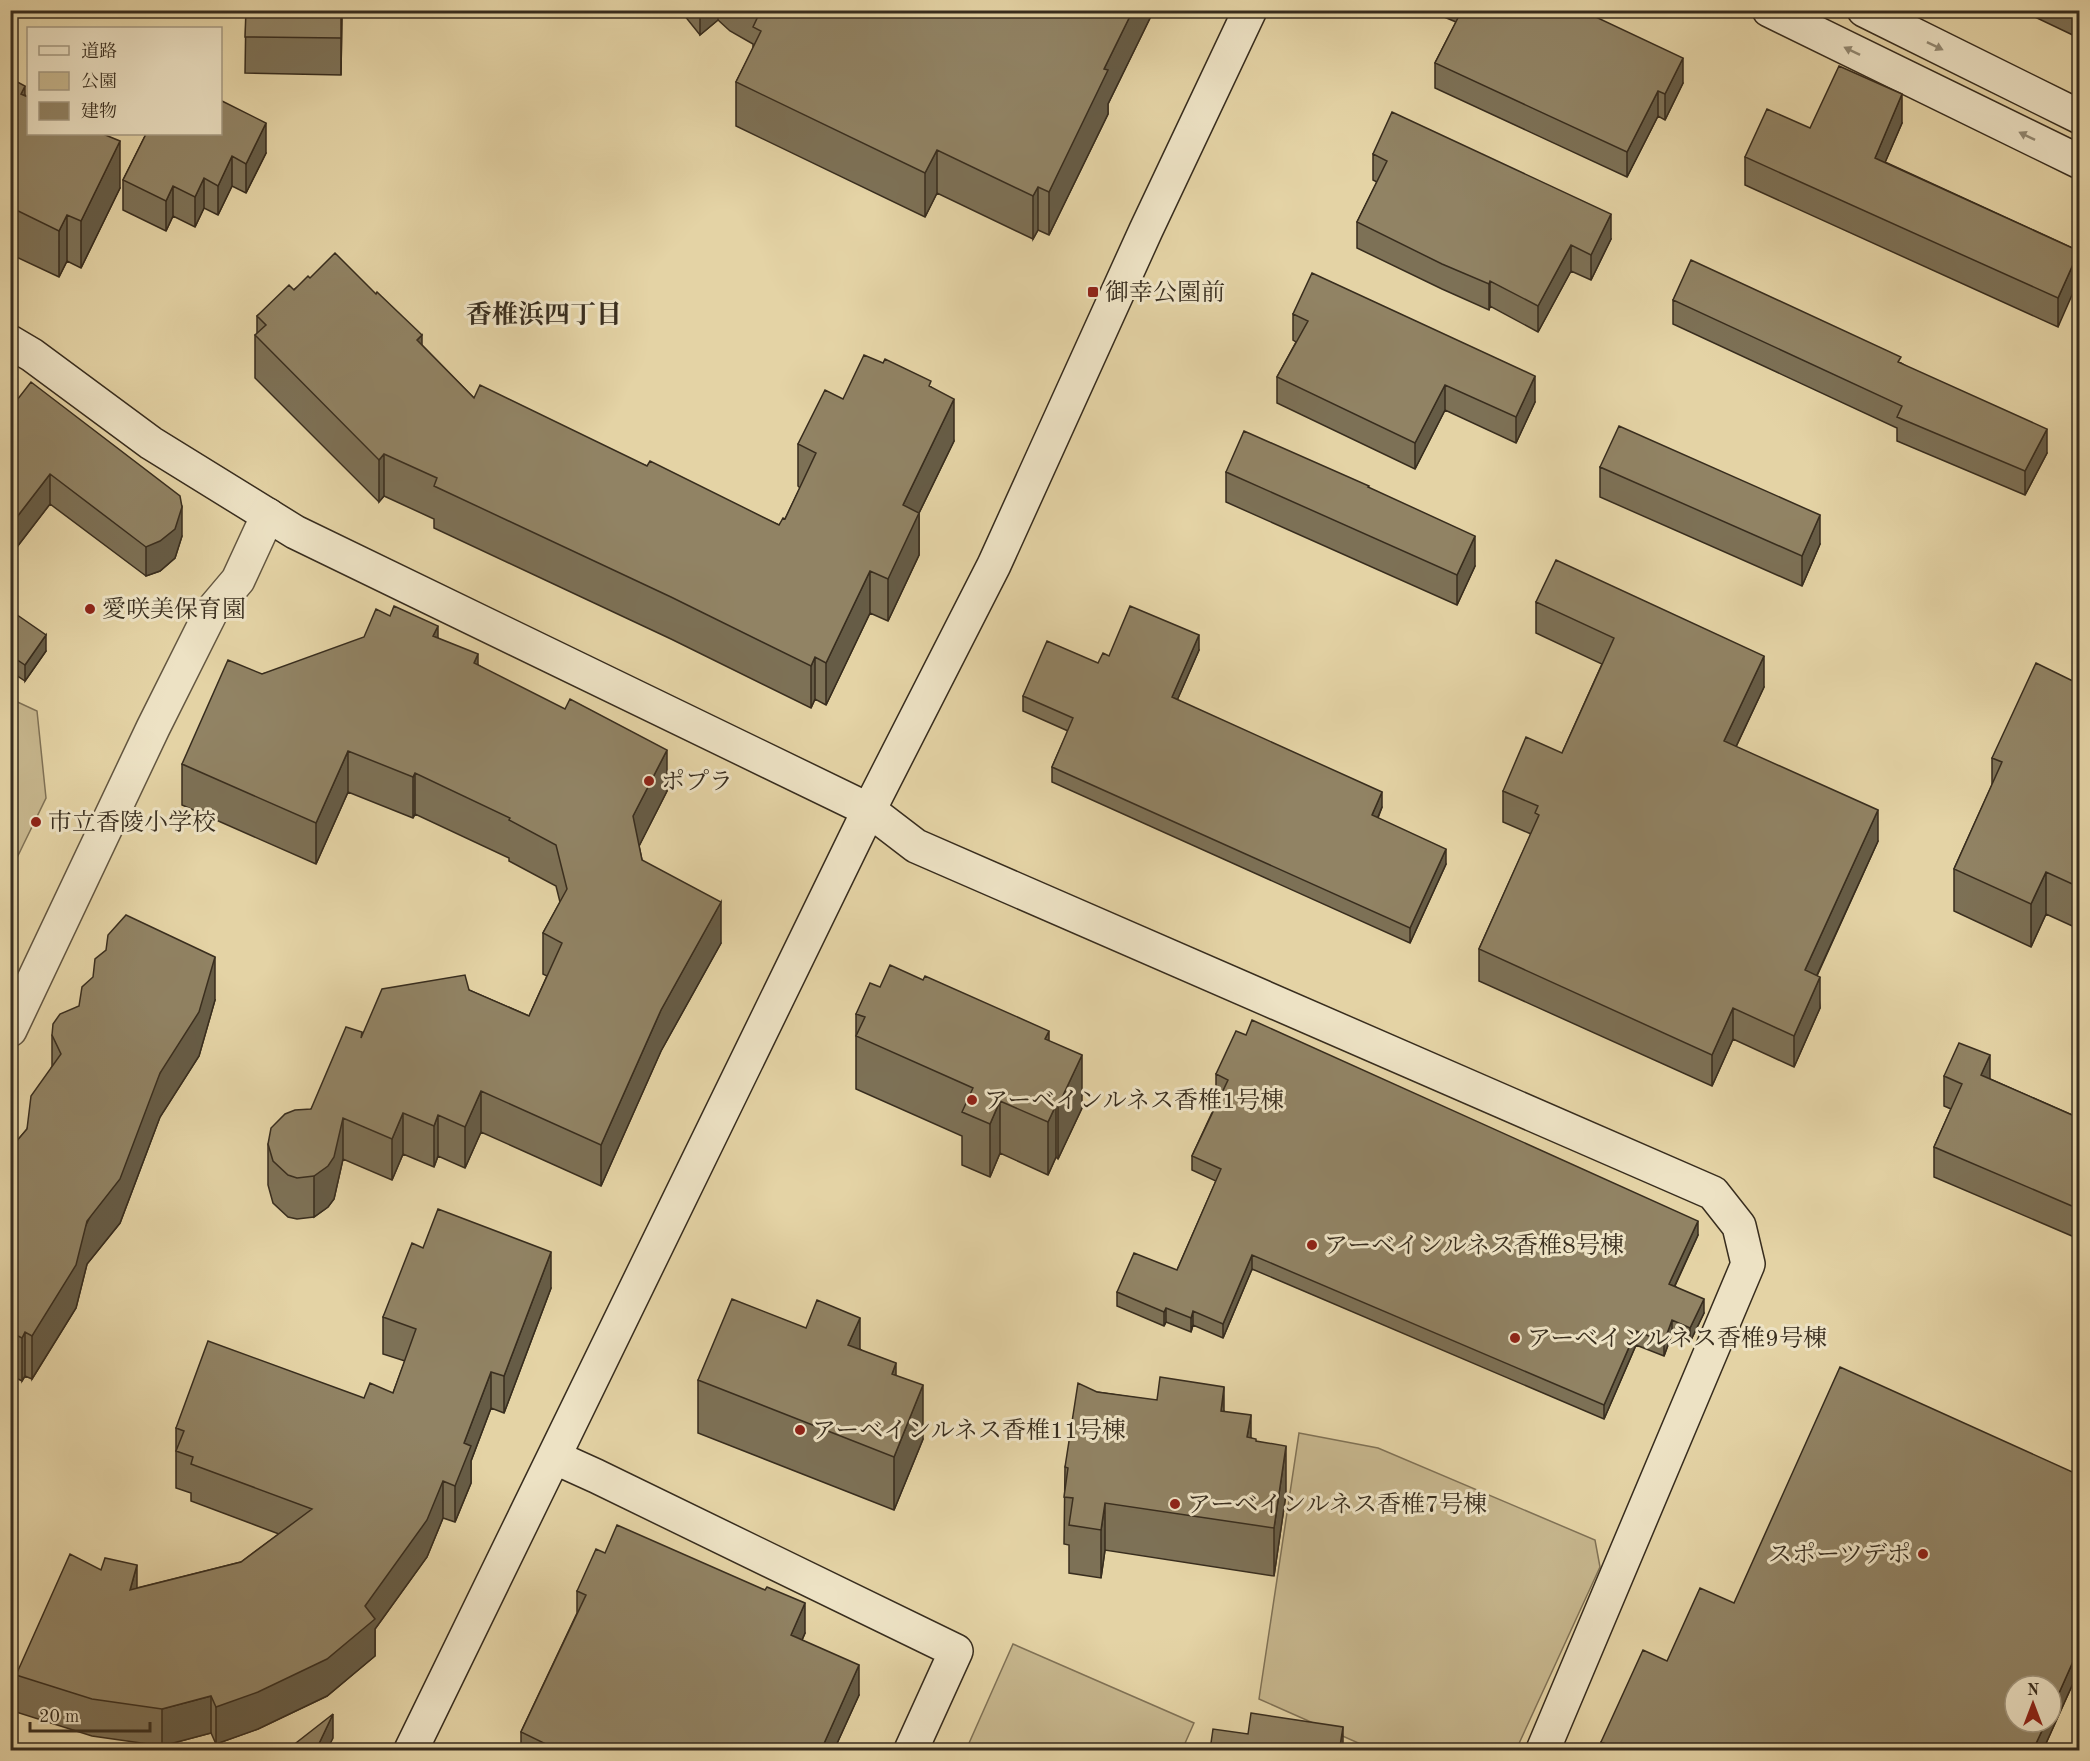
<svg xmlns="http://www.w3.org/2000/svg" width="2090" height="1761" viewBox="0 0 2090 1761" font-family="'Old Standard TT','Noto Serif JP',serif">
	<style>
		.green { fill: #c7b78e; stroke: #807256; stroke-width: 1.5 }
		.lines { fill: none; stroke-linecap: round; stroke-linejoin: round }
		.street-casing { stroke: #635640; stroke-width: 36 }
		.secondary-casing { stroke: #382d1e; stroke-width: 36 }
		.street { stroke: #ede2c4; stroke-width: 33 }
		.secondary { stroke: #ede2c4; stroke-width: 33 }
		.wall { fill: #7d7156; stroke: #382d1e; stroke-width: 1.5 }
		.shaded-wall { fill: #665c46; stroke: #382d1e; stroke-width: 1.5 }
		.building { fill: #918364; stroke: #382d1e; stroke-width: 1.5 }
		.oneway { fill: #928871 }
		.poi-dot { fill: #8f2418; stroke: #ede2c4; stroke-width: 2 }
		.labels { text-anchor: middle; stroke-width: 6; stroke-linejoin: round; paint-order: stroke }
		.poi-label { font-size: 24px; fill: #382d1e; stroke: #ede2c4; text-anchor: start }
		.neighbourhood-label { font-size: 26px; font-weight: bold; fill: #382d1e; stroke: #ede2c4 }
	</style>
	<rect width="100%" height="100%" fill="#e4d3a5"/>
	<filter id="stains"><feTurbulence type="fractalNoise" baseFrequency=".00333" numOctaves="4"/><feColorMatrix values="0 0 0 0 .2 0 0 0 0 .09 0 0 0 0 .02 0 0 0 .5 -.17"/></filter>
	<radialGradient id="worn" r=".72"><stop offset=".6" stop-color="#630" stop-opacity="0"/><stop offset="1" stop-color="#630" stop-opacity=".3"/></radialGradient>
	<path class="green" d="M11,699L37,711L46,798L11,870Z
		M1299,1433L1378,1448L1595,1540L1600,1567L1516,1750H1374L1259,1699Z
		M1013,1644L1194,1723L1182,1750H966Z"/>
	<g class="lines">
		<g class="street-casing">
			<path id="street" d="M10,1030L153,728L211,612L238,580L268,515"/>
		</g>
		<g class="secondary-casing">
			<path id="secondary" d="M1769,10L2080,162
				M1864,10L2080,117
				M10,342L32,355L151,443L295,532L869,810L916,846L1713,1193L1739,1226L1748,1264L1543,1750
				M554,1457L596,1476L956,1651L911,1750
				M411,1750L869,810L994,565L1146,230L1250,10"/>
		</g>
		<use href="#street" class="street"/>
		<use href="#secondary" class="secondary"/>
	</g>
	<path class="wall" d="M246,10H342L341,75L245,73Z
		M680,10H1154L1108,104V114L1049,235L1038,230L1033,239L937,193L925,217L736,126V82L753,49V44L730,31L718,20L700,35Z
		M1444,10H1581L1683,83L1665,120L1658,116L1627,177L1435,88V63L1456,22L1444,17Z
		M2020,10H2079V38Z
		M10,78L25,95L120,188L81,268L67,261L59,277L10,254Z
		M1902,123L1885,162L2079,251L2058,327L1745,185V157L1810,128Z
		M146,134L266,153L246,193L232,186L218,215L204,208L195,227L173,216L166,231L123,210V180Z
		M1373,154L1611,239L1591,280L1571,271L1538,332L1490,306L1489,310L1442,289L1357,248V222L1377,182L1373,180Z
		M310,278L422,345L474,398L647,466L779,525L785,519L800,488L798,486V444L843,399L931,387L954,441L919,513V555L888,621L870,613L826,705L815,699L811,708L671,639L434,528V519L384,496L379,502L255,378V335L257,334V316Z
		M1673,300L1901,363L2047,453L2025,495L1897,441V428L1673,324Z
		M1293,314L1535,402L1516,443L1445,410L1415,469L1277,403V377L1296,342L1293,340Z
		M10,409L182,536L175,558L160,571L146,576L50,504L10,556Z
		M1600,467L1820,544L1802,586L1600,497Z
		M1226,472L1369,488L1475,566L1457,605L1226,502Z
		M1536,602L1764,687L1736,747L1878,841L1817,976L1820,1008L1794,1067L1733,1039L1712,1086L1479,981V949L1531,834L1503,822V791L1562,753L1602,664L1536,633Z
		M10,610L46,651L25,681L10,671Z
		M438,638L667,791L639,846L642,860L721,943L661,1051L601,1186L481,1132L465,1168L438,1156L434,1167L403,1154L392,1180L343,1159L334,1199L328,1207L314,1217L297,1219L288,1217L273,1203L268,1185V1144L311,1109L362,1037L469,990L529,1016L547,976L543,974V933L560,902L556,886L509,861V858L415,814L413,818L348,792L316,864L182,805V764L262,674Z
		M1199,650L1177,700L1382,807L1378,818L1446,864L1410,943L1052,782V767L1068,731L1023,711V696L1098,663L1109,656Z
		M2079,684V929L2046,914L2031,947L1954,911V869L1992,785V758Z
		M880,987L1049,1041L1082,1108L1058,1159L1056,1157L1048,1175L1000,1153L990,1177L962,1165V1136L856,1089V1014Z
		M215,1000L199,1056L160,1117L120,1223L87,1264L76,1308L32,1379L25,1376L22,1381L10,1375V1149L27,1129L52,1066V1035Z
		M1216,1074L1698,1235L1675,1286L1704,1313L1690,1342L1672,1334L1664,1356L1636,1345L1604,1419L1252,1269L1223,1338L1193,1325L1191,1332L1166,1322L1164,1326L1117,1306V1292L1177,1270L1216,1181L1192,1170V1156L1222,1091L1216,1088Z
		M1944,1076L1990,1079L2079,1118V1239L1934,1177V1147L1951,1109L1944,1106Z
		M423,1248L551,1288L504,1413L491,1408L471,1461V1483L455,1522L443,1518L427,1557L375,1629V1656L327,1696L258,1729L216,1744L211,1733L162,1746L92,1736L16,1712V1675L137,1588L241,1562L279,1534L191,1501V1493L176,1488V1428L393,1393L405,1361L383,1354V1317Z
		M860,1349L896,1376L923,1439L894,1510L698,1433V1380Z
		M1097,1392L1224,1411L1251,1438L1256,1441L1286,1494L1274,1576L1105,1550L1101,1578L1069,1573V1545L1064,1544L1065,1467Z
		M577,1591L805,1633L802,1640L859,1695L834,1750H521V1732L577,1613Z
		M1734,1603L2079,1670L2043,1750H1601V1742L1667,1661Z"/>
	<path class="shaded-wall" d="M341,10H342L341,75Z
		M700,10H718V20L700,35Z
		M1133,10H1154L1108,104V114L1049,235V192L1104,69Z
		M1683,58V83L1665,120V94Z
		M25,86V132L21,94Z
		M1658,91V116L1627,177V152Z
		M1902,94V123L1875,186V158Z
		M266,123V153L246,193V164Z
		M120,141V188L81,268V221Z
		M937,150V193L925,217V173Z
		M232,156V186L218,215V186Z
		M204,178V208L195,227V197Z
		M173,186V216L166,231V201Z
		M1038,187V230L1033,239V196Z
		M1611,214V239L1591,280V255Z
		M67,215V261L59,277V231Z
		M1571,245V271L1538,332V306Z
		M2079,251V279L2058,327V298Z
		M1490,281V306L1489,310V284Z
		M422,335V378L417,340Z
		M1535,376V402L1516,443V417Z
		M1445,385V410L1415,469V443Z
		M954,399V441L919,513V555L888,621V579L903,505Z
		M2047,429V453L2025,495V471Z
		M384,454V496L379,502V460Z
		M50,474V504L10,556V526Z
		M182,507V536L175,558L160,571L146,576V547Z
		M1820,515V544L1802,586V556Z
		M1475,536V566L1457,605V575Z
		M870,571V613L826,705V663Z
		M438,626V667L433,636Z
		M46,635V651L25,681V665Z
		M1199,635V650L1172,712V697Z
		M478,654V695L474,663Z
		M1764,656V687L1724,772V741Z
		M815,657V699L811,708V666Z
		M667,750V791L633,858V816Z
		M348,751V792L316,864V823Z
		M415,773V814L413,818V777Z
		M1382,792V807L1372,831V815Z
		M1878,810V841L1805,1001V970Z
		M1446,849V864L1410,943V928Z
		M2046,872V914L2031,947V904Z
		M721,902V943L661,1051L601,1186V1145L661,1010Z
		M215,957V1000L199,1056L160,1117L120,1223L87,1264L76,1308L32,1379V1336L160,1073Z
		M1820,977V1008L1794,1067V1036Z
		M1733,1008V1039L1712,1086V1055Z
		M1049,1031V1084L1045,1039Z
		M1082,1055V1108L1058,1159V1106Z
		M1990,1055V1085L1981,1075Z
		M481,1091V1132L465,1168V1127Z
		M1000,1101V1153L990,1177V1124Z
		M1056,1105V1157L1048,1175V1122Z
		M403,1113V1154L392,1180V1139Z
		M438,1115V1156L434,1167V1126Z
		M343,1118V1159L334,1199L328,1207L314,1217V1176Z
		M1698,1221V1235L1669,1298V1284Z
		M551,1252V1288L504,1413V1376Z
		M1252,1255V1269L1223,1338V1324Z
		M1704,1299V1313L1690,1342V1328Z
		M1166,1308V1322L1164,1326V1312Z
		M1193,1311V1325L1191,1332V1318Z
		M860,1318V1371L848,1345Z
		M1672,1320V1334L1664,1356V1342Z
		M1636,1331V1345L1604,1419V1405Z
		M25,1332V1376L22,1381V1338Z
		M896,1363V1417L892,1374Z
		M491,1372V1408L471,1461V1483L455,1522V1486L464,1443Z
		M923,1385V1439L894,1510V1457Z
		M1224,1387V1435L1221,1411Z
		M1251,1415V1463L1247,1437Z
		M1286,1446V1494L1274,1576V1528Z
		M443,1481V1518L427,1557L375,1629V1656L327,1696L258,1729L216,1744V1707L365,1606Z
		M1105,1503V1550L1101,1578V1530Z
		M137,1565V1602L130,1590Z
		M805,1603V1633L791,1665V1635Z
		M2079,1648V1670L2043,1750H2033L2046,1722H2051V1711Z
		M859,1665V1695L834,1750H822V1748Z
		M211,1696V1733L162,1746V1709Z
		M333,1714V1738L327,1750H316Z
		M1343,1727V1750L1340,1746Z"/>
	<path class="building" d="M246,10H341V38L245,37Z
		M761,10H1133L1104,69L1108,70L1049,192L1038,187L1033,196L937,150L925,173L736,82L761,31L753,27Z
		M1462,10H1581L1683,58L1665,94L1658,91L1627,152L1435,63Z
		M1839,66L1902,94L1875,158L2079,251L2058,298L1745,157L1767,109L1810,128Z
		M10,78L25,86L21,94L28,97V134H103L120,141L81,221L67,215L59,231L10,207Z
		M220,100L266,123L246,164L232,156L218,186L204,178L195,197L173,186L166,201L123,180L146,134H220Z
		M1392,112L1611,214L1591,255L1571,245L1538,306L1490,281L1489,284L1442,264L1357,222L1387,161L1373,154Z
		M335,253L376,294L377,292L422,335L417,340L474,398L480,385L647,466L650,461L779,525L783,518L785,519L816,453L798,444L825,390L843,399L864,355L883,363L885,359L931,381L929,386L954,399L903,505L919,513L888,579L870,571L826,663L815,657L811,666L671,597L434,486L437,478L384,454L379,460L255,335L266,325L257,316L289,285L294,290L308,276L310,278Z
		M1691,260L1901,357L1898,362L2047,429L2025,471L1897,417L1902,406L1673,300Z
		M1312,273L1535,376L1516,417L1445,385L1415,443L1277,377L1308,321L1293,314Z
		M31,382L180,496L182,507L175,529L160,541L146,547L50,474L10,526V409Z
		M1619,426L1820,515L1802,556L1600,467Z
		M1244,431L1369,486L1368,487L1475,536L1457,575L1226,472Z
		M1556,560L1764,656L1724,741L1878,810L1805,970L1820,977L1794,1036L1733,1008L1712,1055L1479,949L1539,815L1535,813L1538,806L1503,791L1526,737L1562,753L1614,638L1536,602Z
		M394,606L438,626L433,636L478,654L474,663L565,709L570,699L667,750L633,816L642,860L721,902L661,1010L601,1145L481,1091L465,1127L438,1115L434,1126L403,1113L392,1139L343,1118L334,1157L328,1166L314,1176L297,1178L288,1175L273,1161L268,1144L271,1128L285,1114L295,1110L311,1109L346,1027L362,1032L361,1038L382,989L465,975L469,990L529,1016L562,943L543,933L567,889L556,845L509,820L510,818L415,773L413,777L348,751L316,823L182,764L228,660L262,674L364,637L376,609L390,616Z
		M1130,606L1199,635L1172,697L1382,792L1372,815L1446,849L1410,928L1052,767L1073,718L1023,696L1047,641L1098,663L1103,653L1109,656Z
		M10,610L46,635L25,665L10,655Z
		M2036,663L2079,684V887L2046,872L2031,904L1954,869L2002,762L1992,758Z
		M126,915L215,957L199,1012L160,1073L120,1179L87,1221L76,1265L32,1336L25,1332L22,1338L10,1332V1149L27,1129L31,1096L61,1054L52,1035L53,1024L60,1014L79,1006L82,987L93,977L95,959L106,950L108,935Z
		M890,965L923,980L925,976L1049,1031L1045,1039L1082,1055L1058,1106L1056,1105L1048,1122L1000,1101L990,1124L962,1112L973,1088L856,1036L865,1017L856,1014L870,983L880,987Z
		M1252,1020L1698,1221L1669,1284L1704,1299L1690,1328L1672,1320L1664,1342L1636,1331L1604,1405L1252,1255L1223,1324L1193,1311L1191,1318L1166,1308L1164,1312L1117,1292L1134,1253L1177,1270L1221,1169L1192,1156L1228,1080L1216,1074L1236,1031L1246,1035Z
		M1959,1043L1990,1055L1981,1075L2079,1118V1209L1934,1147L1962,1084L1944,1076Z
		M438,1209L551,1252L504,1376L491,1372L464,1443L471,1446L455,1486L443,1481L427,1520L365,1606L375,1619L327,1659L258,1692L216,1707L211,1696L162,1709L92,1699L16,1675L70,1554L101,1570L105,1558L137,1565L130,1590L241,1562L312,1509L191,1464L193,1457L176,1451L184,1431L176,1428L208,1341L364,1398L370,1383L393,1393L416,1329L383,1317L412,1243L423,1248Z
		M732,1299L806,1328L817,1300L860,1318L848,1345L896,1363L892,1374L923,1385L894,1457L698,1380Z
		M1840,1367L2079,1475V1648L2051,1711V1686H2015V1722H2046L2033,1750H1621L1601,1742L1643,1650L1667,1661L1700,1588L1734,1603Z
		M1160,1377L1224,1387L1221,1411L1251,1415L1247,1437L1256,1439V1441L1286,1446L1274,1528L1105,1503L1101,1530L1069,1525L1073,1498L1064,1497L1068,1468L1065,1467L1078,1383L1097,1392L1157,1400Z
		M617,1525L765,1590L767,1587L805,1603L791,1635L859,1665L822,1748L827,1750H558L521,1732L586,1595L577,1591L596,1549L605,1553Z
		M1251,1713L1343,1727L1340,1746L1367,1750H1210L1213,1729L1248,1734Z
		M333,1714L316,1750H287Z"/>
	<defs><path id="oneway-solid" d="M-6-.8H1V-3.2L6.5 0L1 3.2V.8H-6Z" transform="scale(1.5)"/></defs>
	<g class="oneway">
		<use href="#oneway-solid" transform="translate(1935 46) rotate(26)"/>
		<use href="#oneway-solid" transform="translate(1852 51) rotate(-154)"/>
		<use href="#oneway-solid" transform="translate(2027 136) rotate(-154)"/>
	</g>
	<g class="poi-dot">
		<rect x="1087" y="286" width="12" height="12" rx="3"/>
		<circle cx="90" cy="609" r="6"/>
		<circle cx="649" cy="781" r="6"/>
		<circle cx="36" cy="822" r="6"/>
		<circle cx="972" cy="1100" r="6"/>
		<circle cx="1312" cy="1245" r="6"/>
		<circle cx="1515" cy="1338" r="6"/>
		<circle cx="800" cy="1430" r="6"/>
		<circle cx="1175" cy="1504" r="6"/>
		<circle cx="1923" cy="1554" r="6"/>
	</g>
	<g class="labels">
		<g class="poi-label">
			<text x="1105" y="300">御幸公園前</text>
			<text x="102" y="617">愛咲美保育園</text>
			<text x="661" y="789">ポプラ</text>
			<text x="48" y="830">市立香陵小学校</text>
			<text x="984" y="1108">アーベインルネス香椎1号棟</text>
			<text x="1324" y="1253">アーベインルネス香椎8号棟</text>
			<text x="1527" y="1346">アーベインルネス香椎9号棟</text>
			<text x="812" y="1438">アーベインルネス香椎11号棟</text>
			<text x="1187" y="1512">アーベインルネス香椎7号棟</text>
			<text x="1911" y="1562" text-anchor="end">スポーツデポ</text>
		</g>
		<g class="neighbourhood-label">
			<text x="544" y="323">香椎浜四丁目</text>
		</g>
	</g>
	<rect width="2090" height="1761" fill="none" stroke="#e4d3a5" stroke-width="36"/>
	<rect x="12" y="12" width="2066" height="1737" fill="none" stroke="#382d1e" stroke-width="3"/>
	<rect x="18" y="18" width="2054" height="1725" fill="none" stroke="#382d1e" stroke-width="1.5"/>
	<rect x="27" y="27" width="195" height="108" fill="#ede2c4" stroke="#a59a82" stroke-width="1.5"/>
	<rect x="39" y="46" width="30" height="9" fill="#ede2c4" stroke="#a59a82" stroke-width="1.5"/>
	<text x="81" y="57" font-size="18" fill="#382d1e">道路</text>
	<rect x="39" y="72" width="30" height="18" fill="#c7b78e" stroke="#a59a82" stroke-width="1.5"/>
	<text x="81" y="87" font-size="18" fill="#382d1e">公園</text>
	<rect x="39" y="102" width="30" height="18" fill="#918364" stroke="#a59a82" stroke-width="1.5"/>
	<text x="81" y="117" font-size="18" fill="#382d1e">建物</text>
	<g transform="translate(2033 1704)"><circle r="28" fill="#ede2c4" stroke="#a59a82" stroke-width="1.5"/>
	<path d="M0-4.5L10 22L0 15L-10 22Z" fill="#8f2418"/>
	<text y="-9" font-size="16" font-weight="bold" text-anchor="middle" fill="#382d1e">N</text>
	</g>
	<path d="M30 1722v9h120v-9" fill="none" stroke="#382d1e" stroke-width="3"/>
	<text x="39" y="1722" font-size="18" fill="#382d1e" stroke="#ede2c4" stroke-width="4.5" paint-order="stroke">20 m</text>
	<rect width="100%" height="100%" filter="url(#stains)"/>
	<rect width="100%" height="100%" fill="url(#worn)"/>
</svg>
